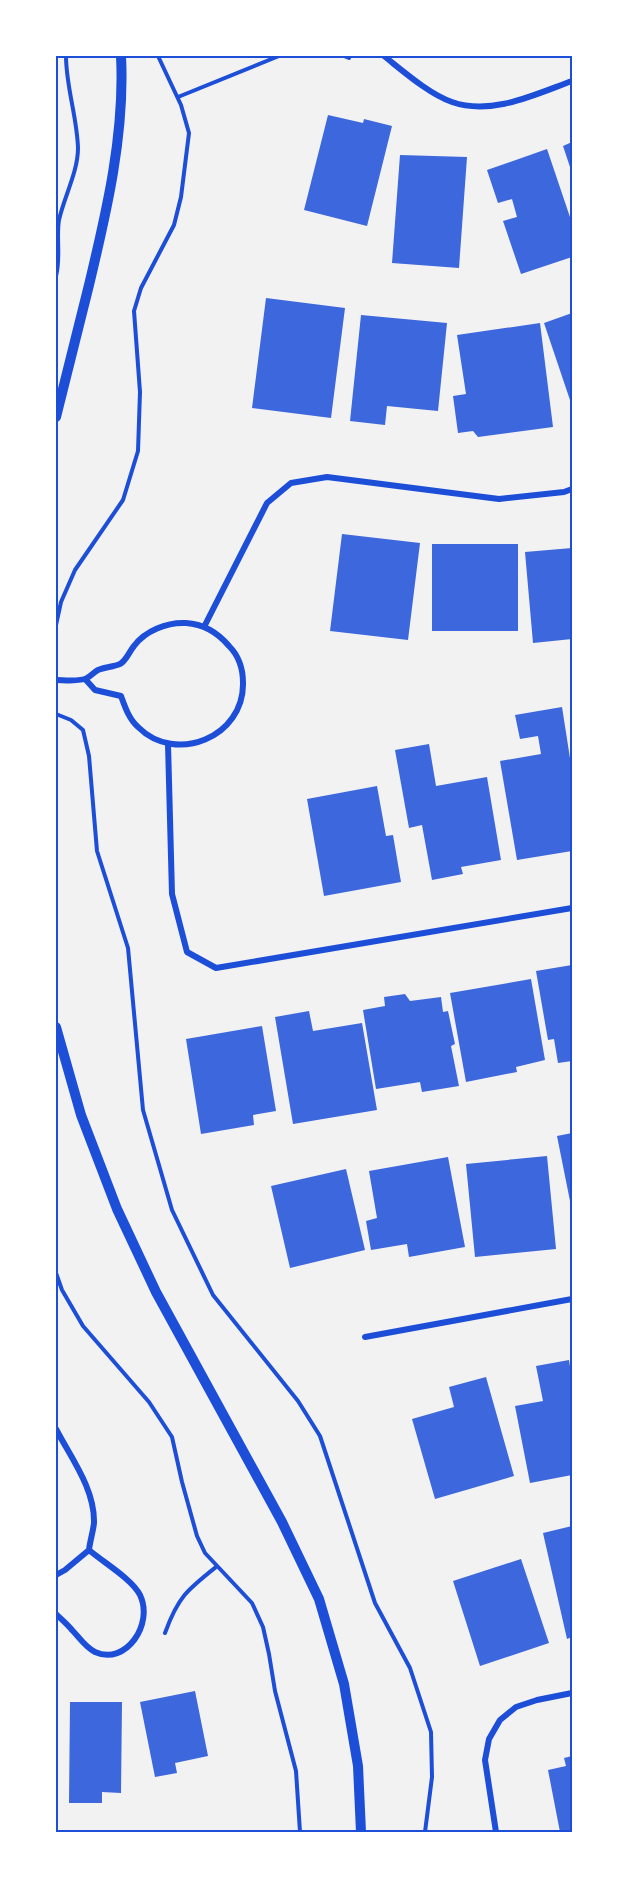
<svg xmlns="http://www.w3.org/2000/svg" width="628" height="1888" viewBox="0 0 628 1888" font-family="Commissioner,sans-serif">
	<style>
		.building { fill: #3d67dc }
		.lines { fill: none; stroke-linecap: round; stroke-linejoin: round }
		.path { stroke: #1d4ed8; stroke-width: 4 }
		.minor { stroke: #1d4ed8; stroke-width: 6 }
		.tertiary { stroke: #1d4ed8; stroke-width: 10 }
		.neatline { fill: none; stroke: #1d4ed8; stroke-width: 2 }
	</style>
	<rect width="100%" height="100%" fill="#f2f2f2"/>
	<path class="building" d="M328,115L363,123L364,119L392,126L367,226L304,210Z
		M572,142V173L563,146Z
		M547,149L572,223V257L521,274L503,221L517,217L512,199L498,203L487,170Z
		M400,155L467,157L459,268L392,263Z
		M266,298L345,308L331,418L252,408Z
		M572,313V406L544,323Z
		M361,315L447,323L438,411L387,406L385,425L350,421Z
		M540,323L553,427L478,437L473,431L458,433L453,396L466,394L457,335Z
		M342,534L420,543L408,640L330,631Z
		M432,544H518V631H432Z
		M572,548V639L533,643L525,552Z
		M562,707L572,771V851L517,860L500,761L541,754L538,736L520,739L515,715Z
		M429,744L436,786L487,777L501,860L461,867L463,874L432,880L422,825L409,828L395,750Z
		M377,786L386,836L393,835L401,882L324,896L307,799Z
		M572,965V1061L558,1063L554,1039L548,1040L536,971Z
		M531,979L545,1060L516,1067L517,1072L466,1082L450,993Z
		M405,994L410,1001L441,997L443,1012L448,1011L455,1044L451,1046L459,1086L422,1092L420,1082L376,1089L363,1010L385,1006L384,997Z
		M309,1011L313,1031L362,1023L377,1110L293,1124L275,1017Z
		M262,1026L276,1111L253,1115L254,1125L201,1134L186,1039Z
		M572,1133V1206H571L557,1136Z
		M547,1156L556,1249L475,1257L466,1164Z
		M448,1157L465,1247L409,1257L407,1244L371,1250L366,1221L377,1218L369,1171Z
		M346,1169L365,1250L290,1268L271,1186Z
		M569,1360L572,1379V1475L530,1483L515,1406L543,1401L536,1366Z
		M486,1377L514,1476L435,1499L412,1419L454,1407L449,1387Z
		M572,1526V1637L567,1639L543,1533Z
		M521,1559L549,1643L480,1666L453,1581Z
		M195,1691L208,1756L175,1763L177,1773L155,1777L140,1702Z
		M70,1702H122L121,1793L102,1792V1803H69Z
		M572,1756V1832H560L548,1770L566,1766L564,1758Z"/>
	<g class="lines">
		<path class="path" d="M344,56L349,58
			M178,97L279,56
			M56,276C61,258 56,238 59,220C64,197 78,172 78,148C77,116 66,87 66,56
			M56,625L61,602L75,570L123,500L138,451L140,392L134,311L141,288L174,225L181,197L189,133L181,105L158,56
			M56,714L71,720L83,730L89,756L97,851L128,948L143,1110L172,1210L213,1295L298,1401L320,1436L375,1603L410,1668L431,1732L432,1777L425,1832
			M56,1273L62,1290L83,1326L149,1402L172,1437L182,1482L197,1536L205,1553L252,1603L263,1627L269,1654L275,1691L296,1771L300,1832
			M165,1633C178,1597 187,1590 216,1567"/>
		<path class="minor" d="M384,56C403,71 429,94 452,102C492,116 536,94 572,81
			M204,627L267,503L291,483L327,477L499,499L564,492L572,489
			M56,680C64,680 80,682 87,678C91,676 94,672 98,670C105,667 113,667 120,664C126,661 129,652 134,646C145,631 167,622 186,623C203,624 218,633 229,646C239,656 243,669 243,683C244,737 176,765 138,727C129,719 125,707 121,696L95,690L86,680
			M168,744L172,894L187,952L216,968L572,908
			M365,1337L572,1299
			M56,1429C71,1458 95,1489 94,1523C93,1532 90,1541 89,1550
			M56,1575L65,1570L89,1550
			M56,1614C61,1619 67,1624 72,1630C79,1637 85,1647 95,1652C126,1666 154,1624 140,1595C132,1579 103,1562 89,1550
			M496,1832L485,1760L489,1739L500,1720L516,1707L537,1700L572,1693"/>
		<path class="tertiary" d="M56,417C67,373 78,329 89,285C107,210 125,133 121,56
			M56,1027L81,1115L117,1209L156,1292L282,1522L319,1599L344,1684L358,1766L361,1832"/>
	</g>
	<rect width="628" height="1888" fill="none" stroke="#ffffff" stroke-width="114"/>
	<rect x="57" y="57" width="514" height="1774" class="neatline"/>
</svg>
